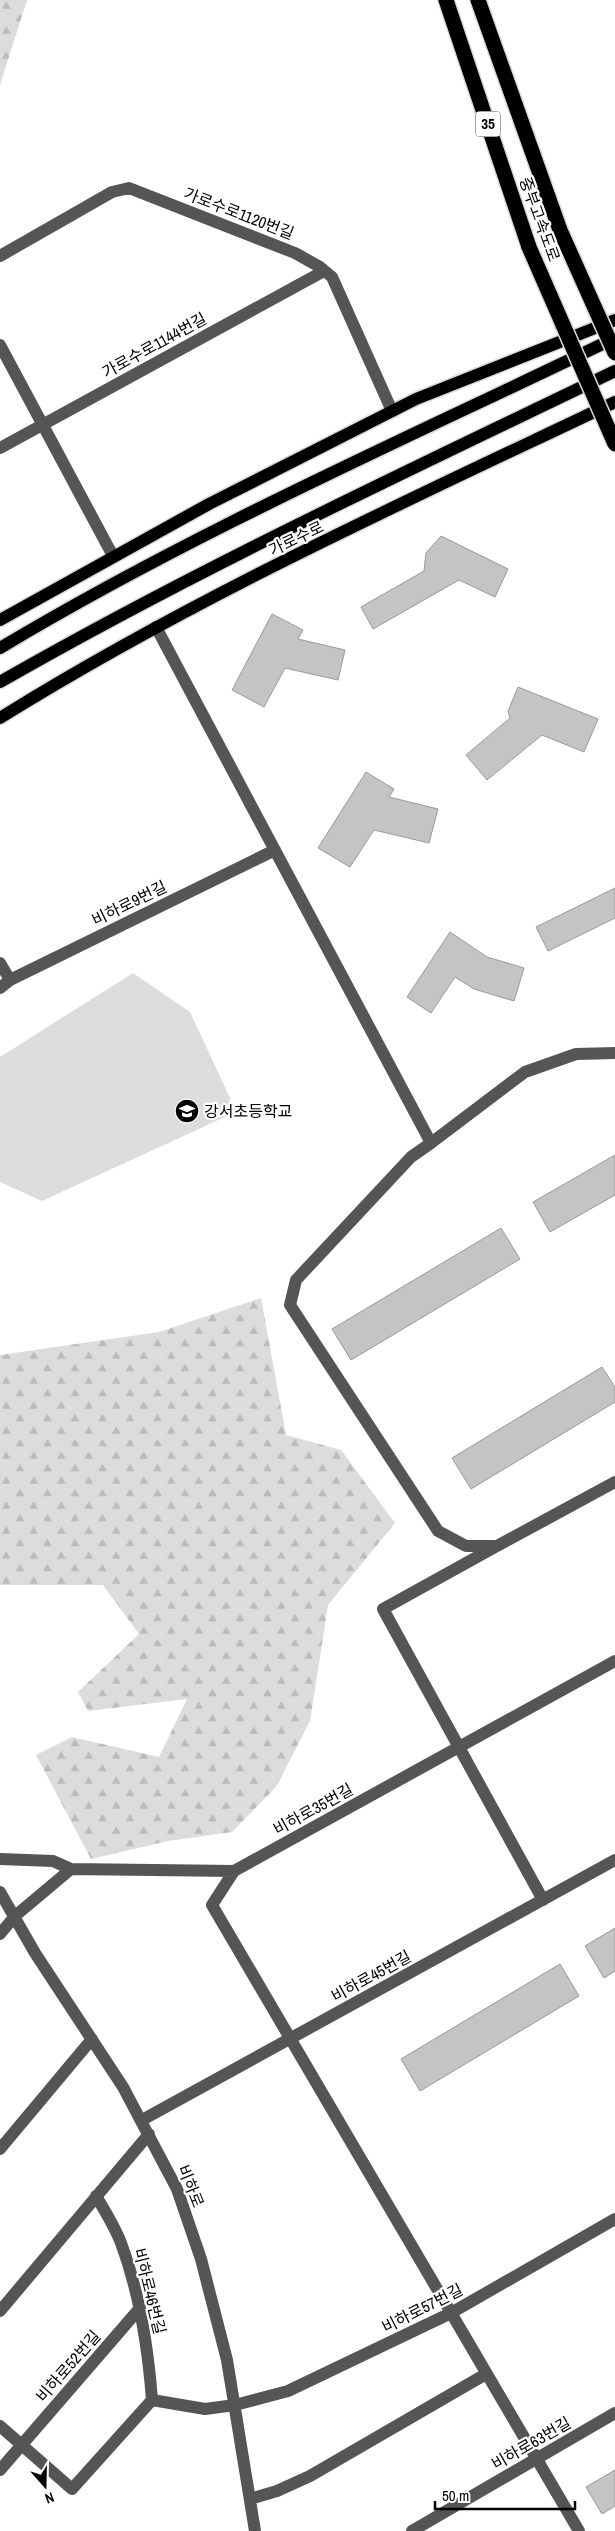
<svg xmlns="http://www.w3.org/2000/svg" width="615" height="2531" viewBox="0 0 615 2531" font-family="'Archivo Narrow','Noto Sans KR',sans-serif">
	<style>
		.forest { fill: url(#forest-firs) }
		.park { fill: #dcdcdc }
		.building { fill: #c4c4c4; stroke: #999 }
		.lines { fill: none; stroke-linecap: round; stroke-linejoin: round }
		.major-casing { stroke: #dbdbdb; stroke-width: 15 }
		.highway-casing { stroke: #dbdbdb; stroke-width: 18 }
		.minor { stroke: #555; stroke-width: 12 }
		.major { stroke: #000; stroke-width: 12 }
		.highway { stroke: #000; stroke-width: 15 }
		.highway-bridge-casing { stroke: #dbdbdb; stroke-width: 18; stroke-linecap: butt }
		.highway-bridge { stroke: #000; stroke-width: 15 }
		.labels { text-anchor: middle; stroke-width: 4.5; stroke-linejoin: round; paint-order: stroke }
		.shield { fill: #fff; stroke: #4c4c4c; stroke-width: 1 }
		.shield-label { font-size: 15px; font-weight: bold; fill: #000 }
		.street-label { font-size: 16px; fill: #000; stroke: #fff }
		.poi-label { font-size: 16px; fill: #000; stroke: #fff; text-anchor: start }
	</style>
	<defs>
		<pattern id="forest-firs" width="22" height="20" patternUnits="userSpaceOnUse" patternTransform="scale(1.25)"><rect width="22" height="20" fill="#dcdcdc"/><path d="M5 1l3.5 6h-7zM16 11l3.5 6h-7z" fill="#bbb"/></pattern>
	</defs>
	<rect width="100%" height="100%" fill="#fff"/>
	<path class="forest" d="M0,0H27L0,85Z
		M261,1298L286,1435L341,1450L395,1523L328,1605L310,1721L276,1787L232,1832L168,1841L91,1859L36,1755L72,1737L159,1757L187,1699L88,1711L78,1692L139,1634L103,1585H0V1355L159,1332Z"/>
	<path class="park" d="M133,973L190,1012L230,1098L227,1116L42,1201L0,1182V1057Z"/>
	<path class="building" d="M441,536L508,569L495,597L459,580L373,629L361,607L424,571L426,553Z
		M272,614L303,630L298,639L345,650L338,680L285,668L264,707L232,690Z
		M518,687L598,719L584,752L542,735L487,780L466,755L510,718L508,711Z
		M366,772L394,789L389,797L438,809L429,843L374,830L350,867L318,848Z
		M615,888V918L548,951L536,927Z
		M450,932L487,957L524,968L514,1001L474,989L455,977L431,1013L407,997Z
		M615,1155V1195L550,1232L533,1202Z
		M501,1228L520,1259L351,1360L332,1329Z
		M602,1367L615,1387V1402L471,1489L452,1458Z
		M615,1928V1971L604,1978L585,1946Z
		M560,1964L579,1996L420,2091L401,2059Z
		M615,2470V2506L602,2514L586,2487Z"/>
	<g class="lines">
		<g class="major-casing">
			<path id="major" d="M0,620L209,504L416,399L615,320
				M0,648C197,530 408,438 615,338
				M0,682C199,568 408,471 615,371
				M0,718C196,596 407,501 615,402"/>
		</g>
		<g class="highway-casing">
			<path id="highway" d="M446,0L529,247
				M478,0L560,230"/>
		</g>
		<path class="minor" d="M0,256L112,192L129,188L295,253L320,267L332,277L392,411
			M0,345L113,556
			M0,448L324,271
			M156,627L431,1143L411,1157L296,1280L290,1305L438,1531L466,1546H497L615,1482
			M0,963L10,980
			M0,988L10,980L275,850
			M431,1143L525,1072L576,1054L615,1053
			M495,1547L383,1609L543,1900
			M0,1859L53,1861L71,1869
			M234,1871L212,1905L579,2531
			M0,1892L35,1953L123,2087L177,2189L201,2259L227,2360L255,2531
			M0,1934L15,1916L71,1869L234,1871L615,1661
			M142,2120L615,1860
			M0,2149L92,2039
			M96,2196C105,2211 115,2227 121,2243C140,2294 148,2347 152,2400
			M0,2311L149,2134
			M0,2426L72,2489L152,2400L205,2409L235,2405L288,2391L451,2313L615,2219
			M0,2470L140,2308
			M250,2499L277,2491L310,2476L486,2374
			M412,2531L615,2413"/>
		<use href="#major" class="major"/>
		<use href="#highway" class="highway"/>
		<g class="highway-bridge-casing">
			<path id="highway-bridge" d="M560,230L615,353
				M529,247L615,444"/>
		</g>
		<use href="#highway-bridge" class="highway-bridge"/>
	</g>
	<defs>
		<g id="school-disc" transform="scale(1.25)"><circle r="9.5" fill="#000" stroke="#fff"/><path d="M0-5L7-2L0 1L-7-2ZM-4 1L0 2.5L4 1V4Q0 6-4 4Z" fill="#fff"/></g>
	</defs>
	<g fill-rule="evenodd">
		<use href="#school-disc" x="187" y="1111"/>
	</g>
	<g class="labels">
		<rect class="shield" x="475.5" y="111.5" width="25" height="25" rx="4"/>
		<g class="shield-label">
			<text x="488" y="129">35</text>
		</g>
		<g class="street-label">
			<text transform="translate(239 213) rotate(21)" y="6">가로수로1120번길</text>
			<text transform="translate(540 219) rotate(70)" y="6">중부고속도로</text>
			<text transform="translate(154 345) rotate(-29)" y="6">가로수로1144번길</text>
			<text transform="translate(296 538) rotate(-26)" y="6">가로수로</text>
			<text transform="translate(129 903) rotate(-26)" y="6">비하로9번길</text>
			<text transform="translate(313 1809) rotate(-29)" y="6">비하로35번길</text>
			<text transform="translate(371 1976) rotate(-29)" y="6">비하로45번길</text>
			<text transform="translate(191 2186) rotate(68)" y="6">비하로</text>
			<text transform="translate(150 2291) rotate(76)" y="6">비하로46번길</text>
			<text transform="translate(422 2308) rotate(-27)" y="6">비하로57번길</text>
			<text transform="translate(68 2366) rotate(-49)" y="6">비하로52번길</text>
			<text transform="translate(531 2443) rotate(-30)" y="6">비하로63번길</text>
		</g>
		<g class="poi-label">
			<text x="204" y="1117">강서초등학교</text>
		</g>
	</g>
	<g transform="translate(45 2486) rotate(160)" stroke="#ffffff" stroke-width="4" paint-order="stroke">
	<path d="M0-4L9 19L0 12L-9 19Z" fill="#000000"/>
	<text y="-8" font-size="14" font-weight="bold" text-anchor="middle" fill="#000000">N</text>
	</g>
	<path d="M435 2501v8h140v-8" fill="none" stroke="#000000" stroke-width="2.5"/>
	<text x="442" y="2501" font-size="15" fill="#000000" stroke="#ffffff" stroke-width="4" paint-order="stroke">50 m</text>
</svg>
